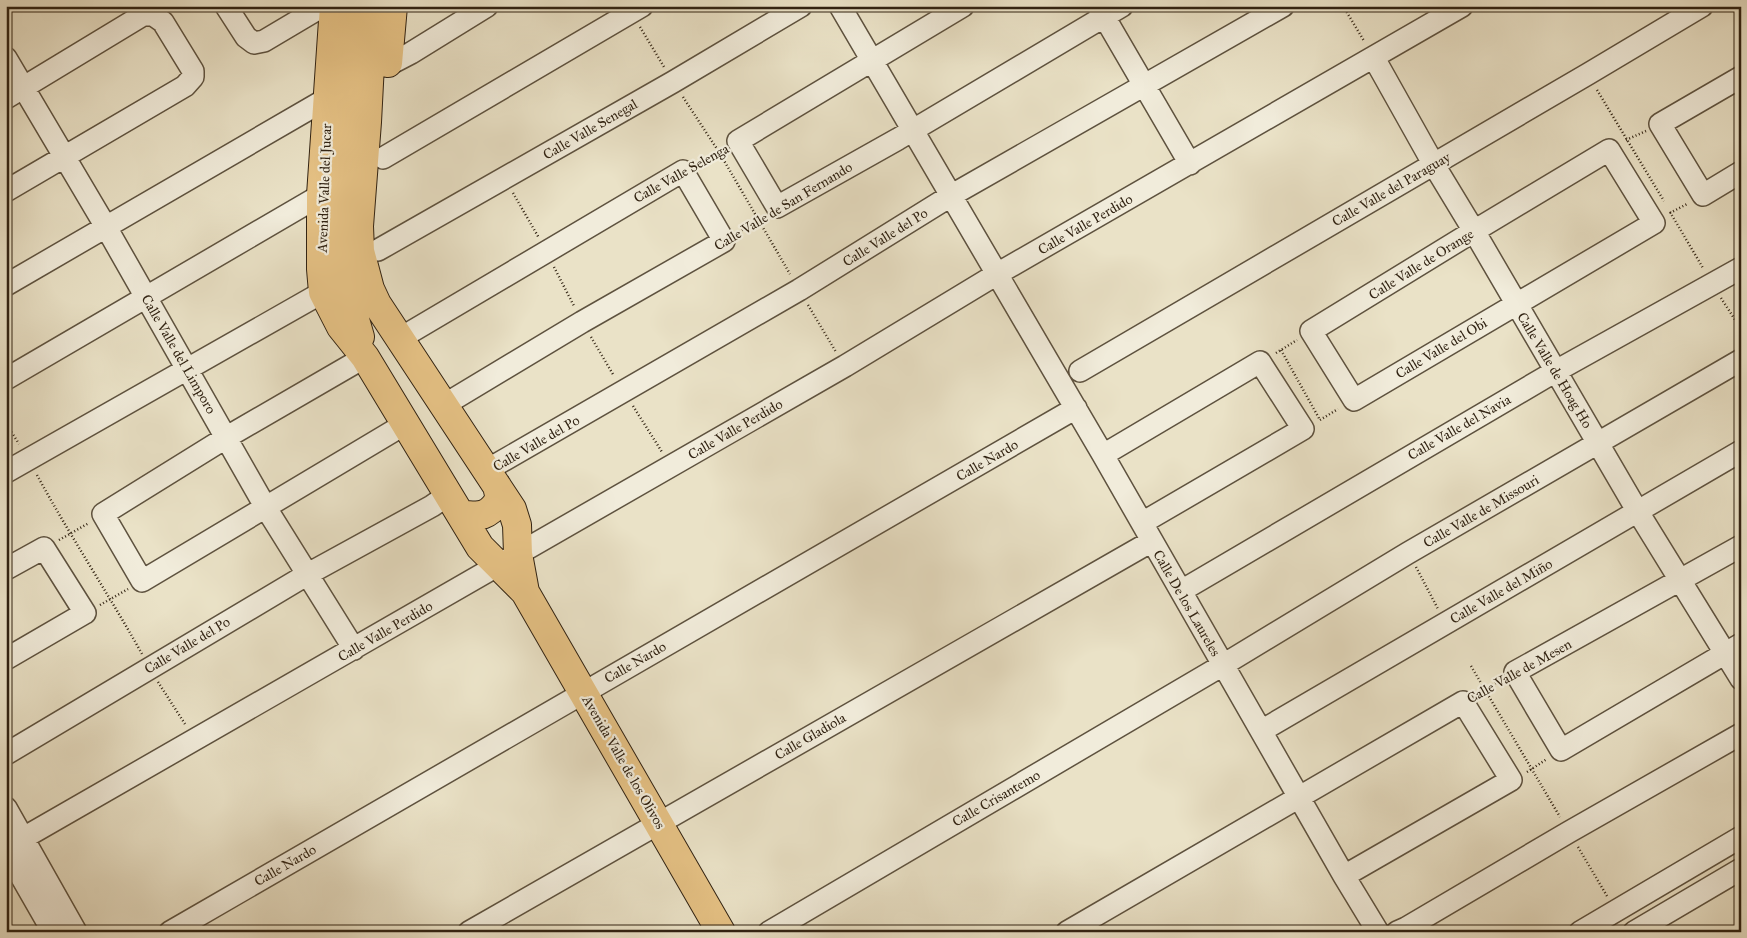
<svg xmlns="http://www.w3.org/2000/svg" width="1747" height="938" viewBox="0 0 1747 938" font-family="'IM FELL Great Primer',serif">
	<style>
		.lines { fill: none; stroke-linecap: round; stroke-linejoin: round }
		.minor-casing { stroke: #5e523f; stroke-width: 24 }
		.major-casing { stroke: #302212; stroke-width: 30 }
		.path { stroke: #302212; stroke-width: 2.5; stroke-dasharray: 1 2.5; stroke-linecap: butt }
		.minor { stroke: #f1ecdb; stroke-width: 21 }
		.major { stroke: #e5c184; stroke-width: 28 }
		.labels { text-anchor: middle; stroke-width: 4.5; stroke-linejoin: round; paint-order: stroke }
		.street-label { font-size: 14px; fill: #302212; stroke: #f1ecdb }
	</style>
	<rect width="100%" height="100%" fill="#eae2c7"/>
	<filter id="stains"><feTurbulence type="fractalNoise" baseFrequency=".004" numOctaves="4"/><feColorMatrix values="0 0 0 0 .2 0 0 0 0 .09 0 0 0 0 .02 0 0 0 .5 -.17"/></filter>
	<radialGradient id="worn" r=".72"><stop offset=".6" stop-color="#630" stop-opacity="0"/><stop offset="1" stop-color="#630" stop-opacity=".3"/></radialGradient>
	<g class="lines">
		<g class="minor-casing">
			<path id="minor" d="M226,6L246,37L254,43L264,41L323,6
				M840,6L1103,455L1344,876L1378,932
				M963,6L738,141L777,207L898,139L1122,6
				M1098,6L1190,164
				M6,58L106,227L266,508L354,649
				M1374,58L1434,165L1474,231L1638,512L1741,679
				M388,65L411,53L487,6
				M1741,77L1660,124L1703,195L1741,172
				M6,98L143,15H153L163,22L193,71V77L185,86L6,191
				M1609,150L1654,223L1354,400L1311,331L1474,231Z
				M383,158L642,6
				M378,250L673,82L801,6
				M6,285L328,98
				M399,339L683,171L724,241L582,322L444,405
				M365,357L227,437L103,514L142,581L405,424
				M1080,371L1588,74L1702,6
				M6,379L321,195
				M1103,455L1260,362L1303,429L1142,523
				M487,470L799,290L952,195L1283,6
				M6,472L323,292
				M1741,546L1515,672L1561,750L1741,644
				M6,569L44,548L85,613L6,659
				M1181,591L1556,371L1741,268
				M1261,731L1741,451
				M6,754L308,574L432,506L448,495
				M6,808L76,932
				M6,848L845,366L997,274L1462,6
				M6,850L53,932
				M170,932L1076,408
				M469,932L1152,541
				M769,932L1223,665L1408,553L1741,360
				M1067,932L1463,702L1511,780L1344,876
				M1397,932L1406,928L1569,832L1741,734
				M1580,932L1741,837
				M1634,932L1741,869"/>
		</g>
		<g class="major-casing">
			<path id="major" d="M334,6L321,195V269L323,292L341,327L365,357L480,547L525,592L721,932
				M354,6L340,223C341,266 348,296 360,337
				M373,6L367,122L359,226L360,251L370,289L377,304L512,509L517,525L518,554L525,592
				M388,63L393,6
				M460,514C481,517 488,517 500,499L497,486"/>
		</g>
		<path class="path" d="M1343,6L1364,41
			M640,27L664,67
			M1597,90L1664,201
			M683,97L719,152L790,274
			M1626,140L1646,131
			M697,163L719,152
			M513,193L539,238
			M1670,212L1703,268
			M1670,213L1687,204
			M739,232L764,216
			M554,267L574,306
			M1721,298L1741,329
			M808,305L836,352
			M591,337L614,376
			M1281,350L1320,420
			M1276,353L1297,340
			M633,406L662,452
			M1320,420L1338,409
			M6,423L19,444
			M37,475C70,536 108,593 142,654
			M59,540L89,523
			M1416,567L1438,609
			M100,605L128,589
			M1471,666L1560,817
			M158,682L185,724
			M1477,694L1501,680
			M1527,772L1547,759
			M1578,847L1607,896"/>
		<use href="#minor" class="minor"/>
		<use href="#major" class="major"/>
	</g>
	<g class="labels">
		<g class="street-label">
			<text transform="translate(590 129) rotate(-30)" y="5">Calle Valle Senegal</text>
			<text transform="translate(681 173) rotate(-29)" y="5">Calle Valle Selenga</text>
			<text transform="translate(324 188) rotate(-88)" y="5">Avenida Valle del Jucar</text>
			<text transform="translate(1391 189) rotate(-30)" y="5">Calle Valle del Paraguay</text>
			<text transform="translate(783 206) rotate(-31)" y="5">Calle Valle de San Fernando</text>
			<text transform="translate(1085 224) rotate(-30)" y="5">Calle Valle Perdido</text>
			<text transform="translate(885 237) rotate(-32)" y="5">Calle Valle del Po</text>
			<text transform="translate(1421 264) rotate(-32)" y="5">Calle Valle de Orange</text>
			<text transform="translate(1441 348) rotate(-31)" y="5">Calle Valle del Obi</text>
			<text transform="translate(179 354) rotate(60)" y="5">Calle Valle del Limporo</text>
			<text transform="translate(1555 370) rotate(59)" y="5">Calle Valle de Hoag Ho</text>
			<text transform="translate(1459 427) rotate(-30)" y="5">Calle Valle del Navia</text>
			<text transform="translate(735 429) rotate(-30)" y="5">Calle Valle Perdido</text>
			<text transform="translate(536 443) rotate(-30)" y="5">Calle Valle del Po</text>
			<text transform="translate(987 460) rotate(-30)" y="5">Calle Nardo</text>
			<text transform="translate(1481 511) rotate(-30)" y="5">Calle Valle de Missouri</text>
			<text transform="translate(1501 591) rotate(-30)" y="5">Calle Valle del Miño</text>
			<text transform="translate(1187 603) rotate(60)" y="5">Calle De los Laureles</text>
			<text transform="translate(385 631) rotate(-30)" y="5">Calle Valle Perdido</text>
			<text transform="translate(187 645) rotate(-31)" y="5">Calle Valle del Po</text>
			<text transform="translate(635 662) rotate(-30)" y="5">Calle Nardo</text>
			<text transform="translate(1519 671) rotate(-29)" y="5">Calle Valle de Mesen</text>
			<text transform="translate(810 736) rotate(-30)" y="5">Calle Gladiola</text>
			<text transform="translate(624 762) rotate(60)" y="5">Avenida Valle de los Olivos</text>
			<text transform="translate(996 798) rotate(-30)" y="5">Calle Crisantemo</text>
			<text transform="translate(285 865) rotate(-30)" y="5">Calle Nardo</text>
		</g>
	</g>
	<rect width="1747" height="938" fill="none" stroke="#eae2c7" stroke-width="25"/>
	<rect x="8" y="8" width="1732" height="923" fill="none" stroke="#302212" stroke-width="2.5"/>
	<rect x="12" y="12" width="1722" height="913" fill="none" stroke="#302212"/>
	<rect width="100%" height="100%" filter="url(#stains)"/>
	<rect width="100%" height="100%" fill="url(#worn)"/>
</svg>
